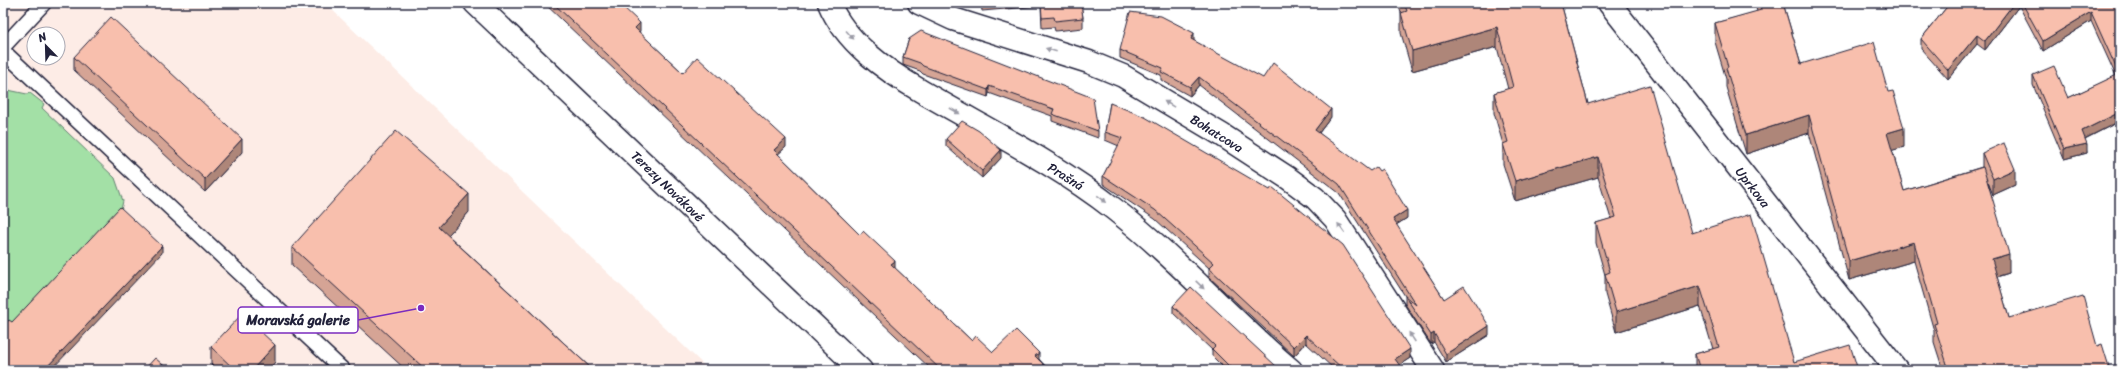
<svg xmlns="http://www.w3.org/2000/svg" width="2123" height="373" viewBox="0 0 2123 373" font-family="Sriracha,sans-serif">
	<style>
		.built { fill: #fdece6; fill-rule: evenodd }
		.green { fill: #a3e0a6; stroke: #628170 }
		.lines { fill: none; stroke-linecap: round; stroke-linejoin: round }
		.service-casing { stroke: #22223b; stroke-width: 17 }
		.minor-casing { stroke: #22223b; stroke-width: 25 }
		.tertiary-casing { stroke: #22223b; stroke-width: 25 }
		.service { stroke: #fff; stroke-width: 14 }
		.minor { stroke: #fff; stroke-width: 22 }
		.tertiary { stroke: #fff; stroke-width: 22 }
		.wall { fill: #d5a495; stroke: #22223b }
		.shaded-wall { fill: #ae8679; stroke: #22223b }
		.building { fill: #f8bfad; stroke: #22223b }
		.oneway { fill: #9c9ca7 }
		.labels { text-anchor: middle; stroke-width: 3.5; stroke-linejoin: round; paint-order: stroke }
		.street-label { font-size: 13px; fill: #22223b; stroke: #fff }
		.leader { fill: none; stroke: #7b2cbf; stroke-width: 1.5 }
		.callout-dot { fill: #7b2cbf; stroke: #fff; stroke-width: 1.5 }
		.callout { fill: #fff; stroke: #7b2cbf; stroke-width: 1.5 }
		.callout-label { font-size: 14px; text-anchor: middle; font-weight: bold; fill: #22223b }
	</style>
	<rect width="100%" height="100%" fill="#fff"/>
	<filter id="ink" filterUnits="userSpaceOnUse"><feTurbulence type="fractalNoise" baseFrequency=".025" numOctaves="2"/><feDisplacementMap in="SourceGraphic" scale="8" xChannelSelector="R" yChannelSelector="G"/><feConvolveMatrix kernelMatrix="1 2 1 2 8 2 1 2 1" color-interpolation-filters="sRGB"/></filter>
	<g filter="url(#ink)">
		<path class="built" d="M3,3H325L709,370H3ZM34,34H58V58H34Z"/>
		<path class="green" d="M8,90L27,94L30,93L44,104L42,108L115,178L123,201L120,214L3,334V92Z"/>
		<g class="lines">
			<g class="service-casing">
				<path id="service" d="M3,47L44,3
					M3,51L343,370"/>
			</g>
			<g class="minor-casing">
				<path id="minor" d="M829,3C845,42 885,70 921,91C986,129 1055,163 1114,209C1177,258 1230,319 1291,370
					M919,3L953,19L1089,62L1123,76L1222,135L1288,178L1315,198L1335,219L1433,370
					M1609,3L1897,370"/>
			</g>
			<g class="tertiary-casing">
				<path id="tertiary" d="M475,3L861,370"/>
			</g>
			<use href="#service" class="service"/>
			<use href="#minor" class="minor"/>
			<use href="#tertiary" class="tertiary"/>
		</g>
		<path class="wall" d="M544,3H612L640,31L639,32L683,73L786,147L778,154L860,235L972,341L993,352L1039,359L1049,370H932Z
			M981,3H1081L1083,18V28L1055,31L1054,27L1042,28L1041,6L982,11Z
			M1188,3H1211L1189,5Z
			M1398,3H1561L1588,104L1692,233L1794,362L1858,370H1695V354L1713,349L1700,306L1616,332L1605,294V275L1596,243V223L1611,219L1598,177L1515,201L1503,164V144L1494,113V93L1508,89L1497,47L1412,71L1401,33V13Z
			M1755,3H1783L1801,64L1904,147L1892,150L1904,191L1982,167V153L2015,185L1993,195L1988,182L2009,273L1997,277L2009,318L2097,346L2110,370H1943L1934,342V331L1914,261L1849,280L1809,133L1746,154L1726,87V79L1715,42V23L1757,12Z
			M1881,3H1892L1885,8Z
			M1950,3H2120V121L2085,139L2087,153L2064,159L2033,85V75L2068,98L2116,76L2091,21L2043,51L2019,6L1985,50L1977,44L1948,79L1921,49V39Z
			M909,39L1098,131V138L1052,121V116L989,93L988,97L923,74L920,71L903,65V57Z
			M1194,41L1331,117L1319,133L1407,218L1396,225L1444,299L1489,335L1446,362L1434,342L1431,344L1405,304V296L1339,193L1199,85L1190,96L1161,80V75L1120,58V50Z
			M74,57L242,152L205,192L74,70Z
			M1110,103L1410,358L1399,365L1403,370H1335L1306,343L1294,356L1209,277V268L1155,219L1103,184V176L1119,146L1105,140V132Z
			M946,139L1001,158L982,178L946,146Z
			M469,212L448,235L593,370H406L292,265V247Z
			M1173,306L1276,370H1226L1212,356V350L1173,313Z
			M211,347L275,362L268,370H217L211,364Z"/>
		<path class="shaded-wall" d="M1885,3H1892L1885,8Z
			M2014,3H2019V6L1985,50V41Z
			M2091,12V21L2043,51V41Z
			M640,23V31L635,37V28Z
			M1497,27V47L1412,71V51Z
			M1194,33V42L1191,39Z
			M1977,35V44L1948,79V70Z
			M1199,77V85L1190,96V87Z
			M989,86V93L988,97V90Z
			M1331,109V117L1315,138V130Z
			M2120,112V121L2082,140V131Z
			M1809,115V133L1746,154V135Z
			M1904,128V147L1887,152V133Z
			M242,139V152L205,192V179Z
			M786,139V147L774,158V150Z
			M2087,144V153L2064,159V149Z
			M1001,150V158L982,178V171Z
			M1598,157V177L1515,201V181Z
			M2015,169V185L1993,195V179Z
			M469,194V212L439,245V227Z
			M1407,210V218L1393,227V219Z
			M1914,242V261L1849,280V261Z
			M162,246V253L51,370H44Z
			M2009,254V273L1992,278V259Z
			M895,261V269L891,264Z
			M1700,286V306L1616,332V312Z
			M1489,326V335L1446,362V354Z
			M1434,333V342L1431,344V335Z
			M1306,335V343L1294,356V347Z
			M275,345V362L268,370H252Z
			M1410,349V358L1395,368V359Z
			M1039,353V362L1035,356Z
			M1276,366V370H1272Z"/>
		<path class="building" d="M553,3H612L615,5L616,3H619L640,23L635,28L683,73L697,57L786,139L774,150L860,235L863,231L895,261L891,264L972,341L976,336L993,352L1016,330L1039,353L1035,356L1049,370H941Z
			M1041,3H1081L1083,18L1055,21L1054,17L1042,18Z
			M1404,3H1561L1588,104L1650,85L1692,233L1751,214L1794,362L1850,345L1858,370H1700L1695,354L1719,347L1700,286L1616,312L1605,274L1610,272L1596,223L1616,217L1598,157L1515,181L1503,144L1508,142L1494,93L1513,87L1497,27L1412,51L1401,13L1407,11Z
			M1760,3H1783L1801,64L1874,42L1888,92L1893,91L1904,128L1887,133L1904,191L1983,167L2009,254L1992,259L2009,318L2083,296L2097,346L2102,344L2110,370H2019V369L2015,370H1949L1934,324L1937,323L1914,242L1849,261L1809,115L1746,135L1726,68L1728,67L1715,23L1761,10Z
			M1950,3H2014L1985,41L1977,35L1948,70L1921,39Z
			M2022,3H2120V112L2082,131L2087,144L2064,149L2033,75L2054,66L2068,98L2119,74L2091,12L2043,41Z
			M1130,12L1161,16L1194,33L1191,39L1263,78L1273,63L1331,109L1315,130L1370,171L1376,167L1379,171L1382,169L1407,210L1393,219L1444,299L1464,286L1489,326L1446,354L1434,333L1431,335L1405,296L1416,305L1339,184L1199,77L1190,87L1161,72L1163,68L1120,50Z
			M111,17L242,139L205,179L74,57Z
			M921,31L1093,98L1098,131L1052,114L1054,109L989,86L988,90L923,66L920,63L903,57L909,39Z
			M1110,103L1145,117L1270,190L1272,187L1343,245L1410,349L1395,359L1403,370H1344L1306,335L1294,347L1209,268L1214,263L1155,210L1103,176L1122,138L1105,132Z
			M962,121L979,131L1001,150L982,171L946,139Z
			M396,131L469,194L439,227L593,370H426L292,247Z
			M2004,143L2015,169L1993,179L1982,153Z
			M120,207L162,246L44,370H3V326L9,320L12,322Z
			M1191,287L1276,366L1272,370H1246L1244,367L1240,370H1233L1212,349L1215,346L1173,306Z
			M242,314L275,345L252,370H235L211,347Z
			M155,358L169,370H144Z"/>
		<defs><path id="oneway-solid" d="M-6-.8H1V-3.2L6.5 0L1 3.2V.8H-6Z"/></defs>
		<g class="oneway">
			<use href="#oneway-solid" transform="translate(850 35) rotate(48)"/>
			<use href="#oneway-solid" transform="translate(1051 50) rotate(-162)"/>
			<use href="#oneway-solid" transform="translate(1169 104) rotate(-149)"/>
			<use href="#oneway-solid" transform="translate(955 111) rotate(30)"/>
			<use href="#oneway-solid" transform="translate(1102 199) rotate(37)"/>
			<use href="#oneway-solid" transform="translate(1341 228) rotate(-125)"/>
			<use href="#oneway-solid" transform="translate(1200 285) rotate(44)"/>
			<use href="#oneway-solid" transform="translate(1412 337) rotate(-123)"/>
		</g>
	</g>
	<g class="labels">
		<g class="street-label">
			<text transform="translate(1217 133) rotate(32)" y="5">Bohatcova</text>
			<text transform="translate(1066 176) rotate(32)" y="5">Prašná</text>
			<text transform="translate(668 186) rotate(44)" y="5">Terezy Novákové</text>
			<text transform="translate(1753 187) rotate(52)" y="5">Uprkova</text>
		</g>
	</g>
	<path class="leader" d="M421 308L358 320"/>
	<circle class="callout-dot" cx="421" cy="308" r="4"/>
	<rect class="callout" x="238" y="307" width="120" height="26" rx="4"/>
	<g class="callout-label">
		<text x="298" y="325">Moravská galerie</text>
	</g>
	<rect width="2123" height="373" fill="none" stroke="#fff" stroke-width="16"/>
	<rect x="8" y="8" width="2107" height="357" fill="none" stroke="#22223b" stroke-width="1.5" filter="url(#ink)"/>
	<g transform="translate(46 46) rotate(337)"><circle r="19" fill="#ffffff" stroke="#a7a7b1"/>
	<path d="M0-3L7 15L0 10L-7 15Z" fill="#22223b"/>
	<text y="-6" font-size="11" font-weight="bold" text-anchor="middle" fill="#22223b">N</text>
	</g>
</svg>
